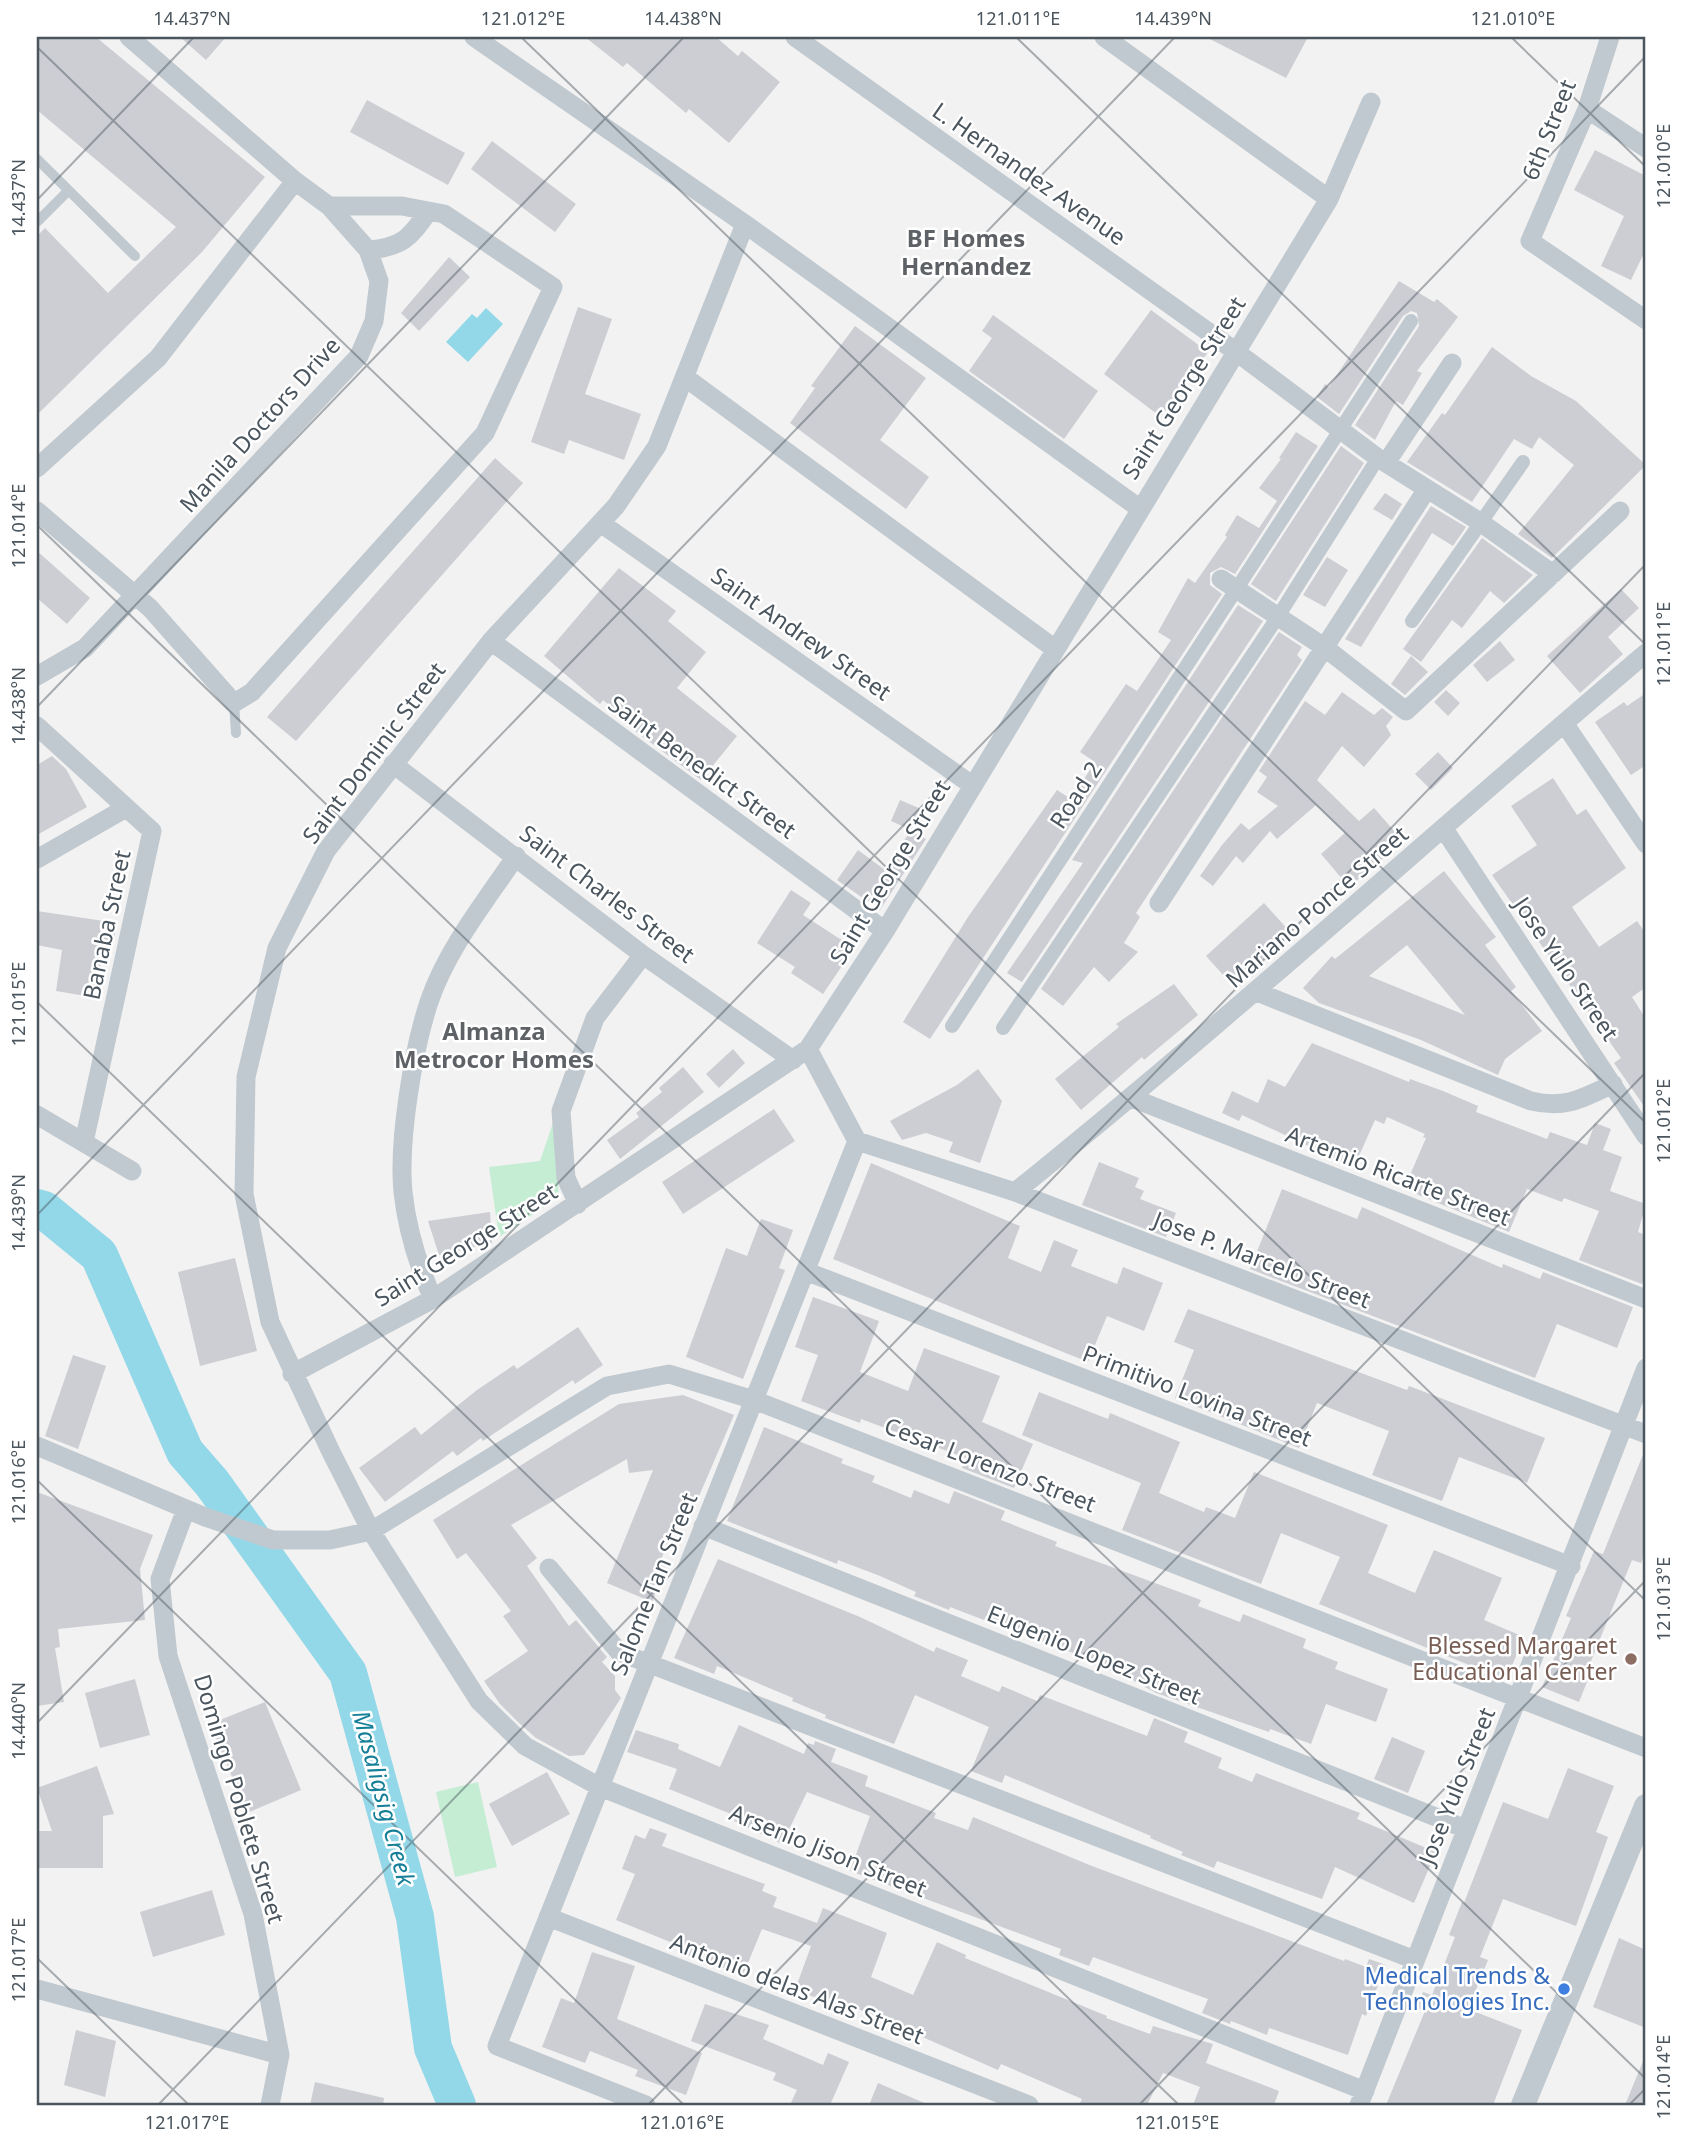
<svg xmlns="http://www.w3.org/2000/svg" width="1683" height="2142" viewBox="0 0 1683 2142" font-family="'Noto Sans',sans-serif">
	<style>
		.green { fill: #c4edd3 }
		.water { fill: #93d8e8 }
		.lines { fill: none; stroke-linecap: round; stroke-linejoin: round }
		.river { stroke: #93d8e8; stroke-width: 38 }
		.building { fill: #ccced3; fill-rule: evenodd }
		.service { stroke: #c0c9cf; stroke-width: 10 }
		.pedestrian { stroke: #c0c9cf; stroke-width: 14 }
		.minor { stroke: #c0c9cf; stroke-width: 19 }
		.tertiary { stroke: #c0c9cf; stroke-width: 24 }
		.ticks { fill: none; stroke: #4a555e; stroke-width: 2; stroke-opacity: 0.45 }
		.education-dot { fill: #8d6e63; stroke: #fff; stroke-width: 2.5 }
		.shop-dot { fill: #3f7fe0; stroke: #fff; stroke-width: 2.5 }
		.labels { text-anchor: middle; stroke-width: 5; stroke-linejoin: round; paint-order: stroke }
		.street-label { font-size: 23px; fill: #4a555e; stroke: #fff }
		.education-label { font-size: 23px; fill: #785e54; stroke: #fff; text-anchor: end }
		.shop-label { font-size: 23px; fill: #366cbe; stroke: #fff; text-anchor: end }
		.neighbourhood-label { font-size: 24px; font-weight: bold; fill: #5e6266; stroke: #fff }
		.water-label { font-size: 24px; font-style: italic; fill: #157f97; stroke: #fff }
		.neatline { fill: none; stroke: #4a555e; stroke-width: 2.5 }
		.ticks-label { font-size: 18px; text-anchor: middle; fill: #4a555e }
	</style>
	<rect width="100%" height="100%" fill="#f3f2f2"/>
	<path class="green" d="M553,1123L559,1197L499,1237L489,1167L540,1161Z
		M478,1782L497,1867L455,1877L436,1792Z"/>
	<path class="water" d="M486,308L503,324L468,362L446,342L472,314L477,318Z"/>
	<g class="lines">
		<path class="river" d="M37,1208L44,1210L99,1255L185,1452L212,1483L348,1673L415,1917L433,2048L457,2105"/>
	</g>
	<path class="building" d="M37,37H96L265,177L202,252L37,415V236L45,228L108,293L176,227L37,110Z
		M180,37H226L206,60Z
		M585,37H716L738,56L742,51L780,82L729,143L689,109L686,113L627,63L623,67Z
		M1206,37H1308L1286,78Z
		M367,100L465,153L448,185L350,132Z
		M492,141L576,204L555,232L471,169Z
		M1595,150L1646,176V249L1631,280L1601,266L1624,216L1574,190Z
		M449,257L470,277L419,331L401,313Z
		M1399,281L1434,302L1437,299L1458,317L1417,371L1422,373L1403,405L1396,401L1375,440L1355,425L1419,326L1417,313L1411,311L1403,316L1339,414L1317,397L1325,384L1329,387Z
		M578,307L612,319L585,394L641,414L624,460L569,440L564,454L531,442Z
		M1151,310L1208,352L1161,417L1104,374Z
		M993,315L1098,391L1064,439L969,371L992,338L982,331Z
		M855,326L926,378L880,440L929,477L906,509L790,423L815,388L811,386Z
		M1492,347L1531,376L1576,401L1646,465L1552,558L1518,534L1574,465L1539,437L1532,449L1514,439L1472,502L1407,462L1442,413L1445,415Z
		M1296,432L1318,446L1235,574L1221,567L1210,573V585L1222,594L930,1039L903,1022L968,917L1057,790L1071,799L1095,762L1080,752L1126,684L1137,691L1171,640L1158,632L1188,578L1195,583L1227,537L1225,535L1237,515L1259,528L1277,501L1259,488L1281,459L1279,458Z
		M1341,446L1364,463L1276,601L1251,584Z
		M495,458L523,483L296,741L267,717Z
		M1385,493L1402,504L1392,520L1373,509Z
		M1431,506L1466,527L1453,546L1432,533L1361,647L1345,639Z
		M1482,538L1533,575L1504,603L1490,591L1462,628L1452,620L1421,662L1403,649Z
		M37,551L90,598L67,624L37,598Z
		M1327,557L1348,570L1325,607L1303,595Z
		M619,568L676,611L668,621L706,652L677,688L737,736L701,780L627,725L630,722L603,700L600,704L544,656Z
		M1621,589L1639,608L1608,637L1623,654L1580,693L1547,656Z
		M1238,605L1263,621L1022,982L1007,973L1083,863L1072,860Z
		M1279,632L1302,647L1297,655L1302,660L1136,913L1140,917L1124,943L1138,952L1109,982L1094,967L1063,1006L1041,989Z
		M1500,641L1515,660L1487,682L1473,665Z
		M1411,656L1428,672L1405,695L1391,684Z
		M1446,690L1460,703L1448,716L1434,702Z
		M1342,692L1374,715L1382,708L1393,717L1386,726L1391,735L1364,767L1342,746L1317,780L1359,821L1374,808L1403,841L1349,887L1321,854L1345,833L1316,805L1277,839L1270,831L1243,863L1236,856L1213,886L1200,876L1222,845L1241,823L1249,830L1278,806L1257,792L1267,777L1259,771L1305,701L1325,715Z
		M1646,693V765L1631,775L1595,722L1624,702L1627,706Z
		M1438,752L1453,768L1431,790L1415,774Z
		M52,756L66,769L87,807L37,835V765Z
		M1553,778L1577,815L1586,809L1626,868L1572,907L1599,947L1637,921L1646,934V987L1632,997L1646,1019V1109L1614,1063L1621,1058L1492,875L1537,845L1511,806Z
		M900,800L921,809L911,830L891,821Z
		M911,830L926,839L880,910L837,880L858,850L885,870Z
		M1444,871L1496,937L1485,945L1516,987L1511,991L1542,1031L1505,1059L1498,1075L1421,1040L1319,1003L1303,988L1332,956L1335,959ZM1407,945L1465,1015L1369,976Z
		M791,890L811,903L803,915L854,948L823,994L791,973L795,967L757,943Z
		M1264,903L1292,934L1234,987L1206,956Z
		M37,911L117,923L110,959L103,958L92,997L56,991L62,950L37,945Z
		M1174,984L1198,1015L1144,1060L1142,1057L1081,1110L1055,1079L1119,1027L1116,1024Z
		M1312,1043L1409,1082L1410,1079L1443,1091L1478,1106L1476,1112L1547,1139L1550,1132L1587,1145L1595,1123L1611,1129L1603,1150L1622,1157L1610,1191L1646,1204L1638,1232L1646,1235V1275L1642,1284L1579,1260L1599,1211L1564,1198L1562,1202L1527,1189L1509,1232L1404,1189L1426,1138L1423,1137L1425,1134L1387,1117L1384,1124L1375,1120L1354,1167L1242,1115L1239,1121L1222,1113L1232,1091L1258,1103L1268,1079L1285,1087Z
		M733,1049L745,1063L719,1088L706,1074Z
		M683,1067L704,1092L620,1159L607,1140L639,1117L636,1113L662,1092L659,1088Z
		M978,1069L1002,1101L980,1163L949,1152L953,1142L926,1133L902,1140L890,1121L957,1085Z
		M774,1109L795,1141L683,1214L662,1182Z
		M1099,1162L1139,1178L1135,1187L1144,1191L1140,1199L1176,1213L1166,1237L1082,1205Z
		M871,1163L1020,1226L1008,1258L1041,1272L1054,1240L1078,1250L1071,1266L1117,1284L1123,1267L1163,1283L1144,1331L1107,1316L1088,1362L833,1259Z
		M1282,1189L1357,1219L1362,1207L1502,1268L1503,1264L1540,1279L1543,1272L1633,1307L1617,1348L1557,1324L1535,1378L1250,1269Z
		M490,1212L492,1243L439,1255L428,1221Z
		M761,1219L793,1230L779,1268L785,1270L743,1379L686,1357L726,1248L747,1256Z
		M235,1258L257,1351L200,1366L178,1272Z
		M813,1297L879,1321L860,1372L908,1391L924,1348L1000,1376L982,1422L1033,1444L1014,1488L962,1468L966,1458L861,1419L860,1423L801,1401L818,1355L795,1347Z
		M1188,1309L1407,1390L1409,1386L1545,1438L1527,1483L1459,1457L1442,1501L1372,1475L1389,1431L1317,1403L1299,1448L1175,1398L1194,1350L1174,1342Z
		M578,1327L603,1365L575,1384L573,1380L483,1441L481,1438L457,1456L453,1451L385,1502L359,1468L415,1427L421,1435L477,1390L514,1365L517,1369Z
		M73,1355L106,1366L78,1449L45,1436Z
		M1039,1392L1108,1419L1110,1413L1180,1442L1159,1493L1204,1512L1206,1507L1235,1518L1254,1472L1388,1525L1368,1573L1415,1593L1434,1550L1502,1578L1484,1620L1524,1637L1506,1680L1319,1604L1340,1557L1281,1533L1261,1584L1122,1530L1141,1483L1022,1435Z
		M683,1395L734,1415L687,1524L678,1520L659,1564L666,1568L652,1602L607,1583L653,1470L629,1473L627,1459L511,1525L537,1558L527,1566L569,1626L576,1620L607,1657L602,1662L615,1676V1690L621,1698L584,1755L569,1756L536,1738L520,1724L500,1704L484,1681L528,1651L503,1616L511,1611L466,1553L457,1559L433,1520L619,1404Z
		M764,1427L843,1459L841,1463L875,1476L872,1482L911,1498L914,1490L949,1504L954,1491L1005,1511L1001,1520L1057,1542L1055,1546L1201,1600L1198,1606L1240,1622L1243,1614L1306,1639L1303,1648L1338,1662L1335,1669L1388,1689L1376,1722L1326,1704L1311,1744L1270,1729L1269,1732L1156,1693L1127,1677L1090,1663L1091,1660L1029,1636L1030,1633L986,1616L984,1620L950,1607L949,1610L914,1596L916,1592L880,1576L838,1560L837,1564L727,1521Z
		M1646,1447V1551L1641,1563L1632,1560L1587,1671L1591,1672L1579,1702L1542,1687L1571,1618L1566,1616L1594,1551L1603,1554Z
		M37,1492L153,1535L140,1569L145,1620L58,1629L60,1647L55,1648L64,1702L37,1706Z
		M718,1559L860,1617L934,1652L936,1647L968,1660L961,1676L999,1692L1002,1686L1037,1701L1040,1695L1147,1736L1154,1718L1188,1732L1184,1742L1222,1758L1218,1768L1252,1782L1256,1773L1360,1813L1357,1819L1436,1852L1414,1903L1335,1867L1322,1899L1217,1861L1214,1868L1181,1855L1183,1852L1150,1838L1151,1836L1005,1775L1002,1783L971,1771L989,1727L915,1695L894,1744L825,1718L826,1715L792,1701L793,1698L717,1666L714,1674L674,1658Z
		M135,1679L150,1735L100,1748L85,1693Z
		M265,1702L301,1790L247,1813L210,1724Z
		M739,1725L804,1754L808,1743L814,1745L815,1741L836,1749L831,1762L868,1776L865,1786L936,1813L934,1818L968,1830L973,1817L1092,1866L1344,1961L1345,1959L1366,1967L1369,1959L1386,1965L1366,2016L1362,2014L1348,2055L1269,2028L1267,2035L1231,2021L1230,2024L1202,2013L1208,1999L1093,1957L1089,1966L1059,1955L1061,1949L850,1871L870,1816L807,1792L782,1844L734,1821L736,1816L669,1789L677,1769L627,1752L636,1730L679,1744L678,1749L720,1767Z
		M1392,1737L1425,1751L1408,1793L1374,1779Z
		M97,1766L114,1814L103,1816V1868H37V1831H52L37,1788Z
		M1568,1768L1614,1786L1596,1832L1608,1837L1576,1926L1503,1899L1480,1957L1488,1960L1468,2009L1522,2030L1493,2105H1386L1425,2011L1417,2008L1423,1992L1432,1995L1455,1937L1449,1935L1462,1902L1464,1903L1503,1802L1548,1819Z
		M547,1772L570,1814L512,1846L489,1804Z
		M650,1828L667,1834L662,1846L765,1884L762,1891L777,1897L773,1907L817,1923L823,1908L887,1933L871,1977L913,1995L937,1942L966,1955L965,1958L1107,2016L1106,2018L1150,2034L1153,2026L1213,2044L1206,2063L1279,2091L1274,2105H1193L1200,2087L1163,2073L1147,2105H1079L1082,2099L1001,2064L998,2070L856,2008L854,2012L795,1990L811,1946L762,1929L743,1975L683,1954L685,1948L616,1920L635,1874L622,1869L635,1835L645,1839Z
		M212,1890L225,1935L153,1957L140,1912Z
		M1619,1938L1646,1950V2028L1593,2007Z
		M592,1952L635,1966L617,2019L702,2053L686,2095L635,2076L638,2070L590,2051L585,2063L542,2047L561,1998L574,2003Z
		M705,2004L769,2025L763,2039L823,2065L828,2053L849,2062L830,2105H790L797,2090L773,2080L776,2073L691,2041Z
		M76,2030L116,2041L105,2097L64,2085Z
		M1646,2054V2105H1625Z
		M315,2082L384,2098L383,2105H310Z
		M878,2083L929,2105H869Z"/>
	<g class="lines">
		<path class="service" d="M37,159L135,256
			M37,222L68,191
			M234,703L236,733"/>
		<path class="pedestrian" d="M1412,621L1523,462
			M952,1026L1411,321
			M1003,1028L1279,615L1378,458"/>
		<path class="minor" d="M474,37L745,224L1139,508
			M795,37L1235,351L1378,458L1480,522L1553,574
			M1104,37L1329,199
			M1610,37L1587,109L1530,241L1646,320
			M1587,109L1646,148
			M745,224L657,446L616,506L491,641L326,851L277,948L246,1077L244,1194L270,1322L331,1452L371,1531L479,1701L525,1746L600,1787L1365,2091
			M368,250C402,247 409,239 428,212
			M686,378L1055,649
			M1386,463L1452,363
			M37,468L158,358L295,181
			M37,511L150,608L234,703L252,692L485,433L553,287L444,214L402,206H329
			M602,524L972,785
			M1221,579L1324,647L1406,711L1620,511
			M491,641L885,931
			M37,676L85,648L359,356L374,321L379,281L368,250L329,206L295,181L129,37
			M1564,723L1646,844
			M37,726L152,831L84,1142
			M393,764L643,955L793,1060
			M1444,829L1646,1136
			M37,859L126,808
			M1159,903L1427,489
			M1257,992L1531,1101C1566,1109 1581,1099 1613,1084
			M808,1049L857,1141
			M1132,1098L1646,1299
			M37,1115L132,1171
			M857,1141L1015,1192L1646,1434
			M1015,1192C1231,1018 1435,832 1646,653
			M578,1204L566,1178L561,1111L595,1018L643,955
			M805,1271L1571,1566
			M433,1299C418,1265 407,1229 403,1192C398,1142 413,1050 429,1002C447,949 485,902 516,856
			M292,1374L433,1299L808,1049L885,931L1329,199L1371,102
			M37,1446L205,1517L273,1540H330L371,1531L607,1386L669,1374L754,1400L1646,1748
			M186,1509L160,1579L168,1656L253,1914L280,2055L270,2105
			M703,1526L1466,1829
			M549,1568L619,1652L1415,1960
			M548,1917L1029,2105
			M37,1989L280,2055
			M646,2105L497,2046L857,1141
			M1359,2105L1646,1368"/>
		<path class="tertiary" d="M1523,2105L1646,1806"/>
	</g>
	<path class="ticks" d="M521,37L1646,1123M1016,37L1646,645M1511,37L1646,167M37,47L1646,1601M37,200L194,37M37,525L1646,2079M37,707L684,37M37,1002L1179,2105M37,1215L1175,37M37,1480L684,2105M37,1723L1646,56M37,1958L189,2105M158,2105L1646,564M648,2105L1646,1072M1139,2105L1646,1580M1629,2105L1646,2088"/>
	<circle class="education-dot" cx="1631" cy="1659" r="7"/>
	<circle class="shop-dot" cx="1564" cy="1989" r="7"/>
	<g class="labels">
		<g class="street-label">
			<text transform="translate(1549 130) rotate(-68)" y="8">6th Street</text>
			<text transform="translate(1029 174) rotate(35)" y="8">L. Hernandez Avenue</text>
			<text transform="translate(1184 388) rotate(-58)" y="8">Saint George Street</text>
			<text transform="translate(260 425) rotate(-48)" y="8">Manila Doctors Drive</text>
			<text transform="translate(801 634) rotate(35)" y="8">Saint Andrew Street</text>
			<text transform="translate(374 753) rotate(-53)" y="8">Saint Dominic Street</text>
			<text transform="translate(702 767) rotate(36)" y="8">Saint Benedict Street</text>
			<text transform="translate(1076 795) rotate(-57)" y="8">Road 2</text>
			<text transform="translate(890 872) rotate(-59)" y="8">Saint George Street</text>
			<text transform="translate(607 894) rotate(37)" y="8">Saint Charles Street</text>
			<text transform="translate(1317 907) rotate(-41)" y="8">Mariano Ponce Street</text>
			<text transform="translate(107 925) rotate(-78)" y="8">Banaba Street</text>
			<text transform="translate(1566 969) rotate(56)" y="8">Jose Yulo Street</text>
			<text transform="translate(1398 1176) rotate(21)" y="8">Artemio Ricarte Street</text>
			<text transform="translate(466 1245) rotate(-32)" y="8">Saint George Street</text>
			<text transform="translate(1262 1260) rotate(21)" y="8">Jose P. Marcelo Street</text>
			<text transform="translate(1197 1396) rotate(21)" y="8">Primitivo Lovina Street</text>
			<text transform="translate(990 1465) rotate(21)" y="8">Cesar Lorenzo Street</text>
			<text transform="translate(654 1584) rotate(-68)" y="8">Salome Tan Street</text>
			<text transform="translate(1094 1655) rotate(22)" y="8">Eugenio Lopez Street</text>
			<text transform="translate(1457 1786) rotate(-68)" y="8">Jose Yulo Street</text>
			<text transform="translate(239 1799) rotate(73)" y="8">Domingo Poblete Street</text>
			<text transform="translate(828 1851) rotate(22)" y="8">Arsenio Jison Street</text>
			<text transform="translate(797 1989) rotate(21)" y="8">Antonio delas Alas Street</text>
		</g>
		<g class="education-label">
			<text x="1617" y="1654">Blessed Margaret<tspan x="1617" dy="26">Educational Center</tspan></text>
		</g>
		<g class="shop-label">
			<text x="1550" y="1984">Medical Trends &amp;<tspan x="1550" dy="26">Technologies Inc.</tspan></text>
		</g>
		<g class="neighbourhood-label">
			<text x="966" y="247">BF Homes<tspan x="966" dy="28">Hernandez</tspan></text>
			<text x="494" y="1040">Almanza<tspan x="494" dy="28">Metrocor Homes</tspan></text>
		</g>
		<g class="water-label">
			<text transform="translate(383 1798) rotate(75)" y="8">Masaligsig Creek</text>
		</g>
	</g>
	<rect width="1683" height="2142" fill="none" stroke="#ffffff" stroke-width="77"/>
	<rect x="38" y="38" width="1606" height="2066" class="neatline"/>
	<g class="ticks-label">
		<text x="192" y="25">14.437°N</text>
		<text x="523" y="25">121.012°E</text>
		<text x="683" y="25">14.438°N</text>
		<text x="1018" y="25">121.011°E</text>
		<text x="1173" y="25">14.439°N</text>
		<text x="1513" y="25">121.010°E</text>
		<text transform="translate(1664 166) rotate(-90)" y="6">121.010°E</text>
		<text transform="translate(19 198) rotate(-90)" y="6">14.437°N</text>
		<text transform="translate(19 526) rotate(-90)" y="6">121.014°E</text>
		<text transform="translate(1664 644) rotate(-90)" y="6">121.011°E</text>
		<text transform="translate(19 706) rotate(-90)" y="6">14.438°N</text>
		<text transform="translate(19 1004) rotate(-90)" y="6">121.015°E</text>
		<text transform="translate(1664 1121) rotate(-90)" y="6">121.012°E</text>
		<text transform="translate(19 1213) rotate(-90)" y="6">14.439°N</text>
		<text transform="translate(19 1482) rotate(-90)" y="6">121.016°E</text>
		<text transform="translate(1664 1599) rotate(-90)" y="6">121.013°E</text>
		<text transform="translate(19 1721) rotate(-90)" y="6">14.440°N</text>
		<text transform="translate(19 1960) rotate(-90)" y="6">121.017°E</text>
		<text transform="translate(1664 2077) rotate(-90)" y="6">121.014°E</text>
		<text x="187" y="2129">121.017°E</text>
		<text x="682" y="2129">121.016°E</text>
		<text x="1177" y="2129">121.015°E</text>
	</g>
</svg>
